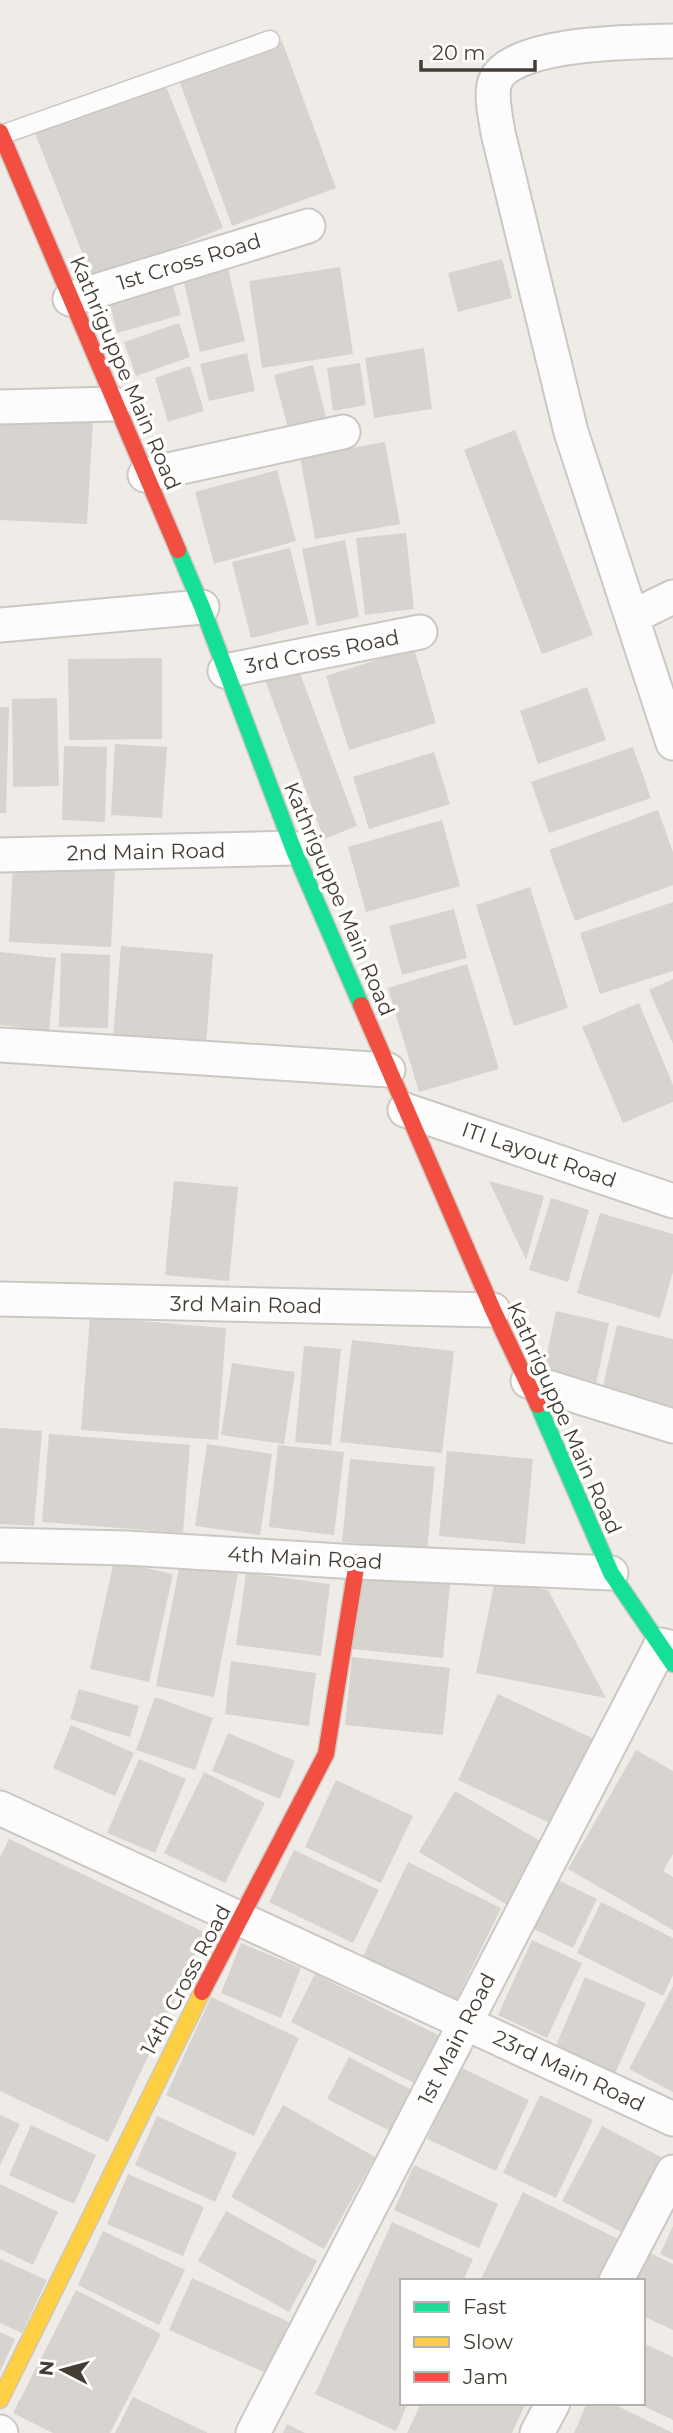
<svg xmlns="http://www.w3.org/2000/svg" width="673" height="2433" viewBox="0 0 673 2433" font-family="Montserrat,sans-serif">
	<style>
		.building { fill: #d7d3cf }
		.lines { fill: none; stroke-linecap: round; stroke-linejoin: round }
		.lane-casing { stroke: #cbc8c4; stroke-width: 21 }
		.street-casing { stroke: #cbc8c4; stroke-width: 37 }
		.fast-casing { stroke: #cec8bf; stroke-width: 19 }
		.slow-casing { stroke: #cec8bf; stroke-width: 19 }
		.jam-casing { stroke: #cec8bf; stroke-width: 19 }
		.lane { stroke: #fdfcfc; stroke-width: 18 }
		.street { stroke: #fdfcfc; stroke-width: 33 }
		.fast { stroke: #16e098; stroke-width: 16 }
		.slow { stroke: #ffcf43; stroke-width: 16 }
		.jam { stroke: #f24e42; stroke-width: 16 }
		.labels { text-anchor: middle; stroke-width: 7; stroke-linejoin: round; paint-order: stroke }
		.street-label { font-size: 21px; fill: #443d34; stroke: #fff }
	</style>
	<rect width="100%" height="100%" fill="#efece8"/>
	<path class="building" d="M282,41L336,188L232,226L179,80Z
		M163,79L223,228L93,280L34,131Z
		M502,259L512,298L458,312L448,273Z
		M340,267L353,354L262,368L249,281Z
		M228,268L245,341L200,352L183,278Z
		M171,279L181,315L117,333L108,296Z
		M179,323L190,357L136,376L124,342Z
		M424,348L432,409L374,418L365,358Z
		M247,353L255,391L209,401L200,364Z
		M360,363L366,405L333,411L327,368Z
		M313,365L326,417L288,428L274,375Z
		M190,366L204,411L168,422L155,378Z
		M0,416L93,421L87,524L0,520Z
		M515,430L593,635L542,654L464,450Z
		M385,442L400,524L315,539L300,457Z
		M277,470L296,541L214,564L195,492Z
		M406,533L414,609L365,615L356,538Z
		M345,540L359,617L317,626L302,549Z
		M290,548L309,624L251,638L232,562Z
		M414,648L436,723L349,750L326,676Z
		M162,658V739L69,740L68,659Z
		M298,668L357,826L324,839L265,680Z
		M587,687L606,740L538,764L520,711Z
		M57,698L59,786L13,787L12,699Z
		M0,707H9L6,813H0Z
		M115,744L167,747L162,818L111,815Z
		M64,746L107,747L105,822L62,820Z
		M633,747L651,798L549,833L531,782Z
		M434,752L450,804L369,829L353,777Z
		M658,810L673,852V885L575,921L549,850Z
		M442,820L460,886L366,912L348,847Z
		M13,865L115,871L111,947L9,942Z
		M530,887L568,1008L514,1026L476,905Z
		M673,902V971L600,994L580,933Z
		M454,909L467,958L402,975L389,926Z
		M121,946L213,954L206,1044L113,1036Z
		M0,952L56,958L49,1031L0,1025Z
		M61,953L110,955L108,1028L59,1027Z
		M467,964L499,1069L419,1092L388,988Z
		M673,979V1044L649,990Z
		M639,1003L673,1085V1102L623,1123L582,1027Z
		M174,1181L238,1187L229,1281L165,1275Z
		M489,1181L544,1196L526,1260Z
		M551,1198L589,1210L568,1282L529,1270Z
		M600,1213L673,1234V1272L660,1318L577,1293Z
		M556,1311L609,1323L596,1384L543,1373Z
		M90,1317L226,1328L218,1440L81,1430Z
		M617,1325L673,1339V1412L601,1395Z
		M352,1340L454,1351L442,1453L340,1442Z
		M304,1346L341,1349L331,1445L295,1442Z
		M232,1363L295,1372L284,1444L221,1435Z
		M0,1428L42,1431L34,1526L0,1524Z
		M49,1434L190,1445L183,1533L42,1522Z
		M207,1444L272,1454L260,1535L195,1526Z
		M278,1445L344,1452L334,1535L269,1527Z
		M447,1451L533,1459L525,1544L439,1536Z
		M350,1459L435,1467L427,1551L342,1542Z
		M114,1561L173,1574L149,1682L90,1669Z
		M180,1563L238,1574L214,1697L156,1686Z
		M246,1573L330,1584L321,1656L236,1645Z
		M358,1576L450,1584L443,1658L352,1649Z
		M495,1580L548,1590L606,1698L476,1673Z
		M352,1657L450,1668L443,1735L345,1725Z
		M231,1661L316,1673L309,1726L225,1714Z
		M79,1689L139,1706L130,1737L70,1719Z
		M498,1694L592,1738L552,1824L458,1780Z
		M155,1697L213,1718L195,1770L136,1750Z
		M71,1725L134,1753L115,1796L53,1768Z
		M228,1733L295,1761L280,1799L212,1771Z
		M636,1750L673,1771V1854L663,1871L673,1877V1930L568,1869Z
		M139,1759L186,1779L155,1853L107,1833Z
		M204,1772L265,1803L225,1883L164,1853Z
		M336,1780L413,1816L381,1883L305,1847Z
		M455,1791L552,1848L516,1910L419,1852Z
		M9,1839L206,1933L108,2142L0,2091V1857Z
		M294,1850L379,1890L353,1943L269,1902Z
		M408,1862L501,1908L452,2009L360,1963Z
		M558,1880L597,1899L573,1948L534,1929Z
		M601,1902L673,1938V1975L663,1996L577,1953Z
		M532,1940L582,1963L547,2038L498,2015Z
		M241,1943L301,1968L281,2018L221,1993Z
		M315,1974L442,2037L418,2085L291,2022Z
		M585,1977L646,2003L615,2074L555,2048Z
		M673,1986V2092L629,2069Z
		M211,1997L299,2038L254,2136L166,2095Z
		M349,2057L423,2096L402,2137L327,2099Z
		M460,2067L529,2100L496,2171L427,2139Z
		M540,2095L593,2120L556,2198L503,2173Z
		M283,2105L375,2157L324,2249L231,2197Z
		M0,2115L20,2124L0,2165Z
		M157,2116L237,2153L215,2202L135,2165Z
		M31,2125L96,2155L74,2204L9,2175Z
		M602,2126L665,2159L625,2234L562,2201Z
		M414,2165L498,2204L479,2248L394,2210Z
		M128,2174L204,2207L183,2256L107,2224Z
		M0,2184L58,2212L33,2265L0,2249Z
		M523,2192L618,2239L598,2281H480Z
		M226,2211L317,2261L289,2312L198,2261Z
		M392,2222L473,2259L463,2281H402V2403H408L396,2431L315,2394Z
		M673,2226V2260L660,2254Z
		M103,2231L185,2270L159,2325L78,2285Z
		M648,2252L673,2264V2330L643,2316V2281H635Z
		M0,2259L47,2280L22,2333L0,2323Z
		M192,2278L289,2322L266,2373L169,2330Z
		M76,2290L161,2334L110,2433H53L13,2413Z
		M0,2332L15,2339L0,2372Z
		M643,2343L673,2357V2420L637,2403H643Z
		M133,2397L208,2433H115Z
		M421,2403H526L512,2433H407Z
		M587,2403H611L673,2433H574Z
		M287,2424L305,2433H283Z"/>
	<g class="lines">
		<g class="lane-casing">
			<path id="lane" d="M1,135L270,40"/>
		</g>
		<g class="street-casing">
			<path id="street" d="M673,41C637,42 503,41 494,85C491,99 496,118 498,133L571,432L673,743
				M70,299L308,226
				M0,407L114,404
				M145,475L343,432
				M632,617L673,597
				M0,625L202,607
				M225,671L420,632
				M0,855L293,848
				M0,1045L388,1070
				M405,1110L673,1201
				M0,1299L493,1310
				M528,1381L673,1426
				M0,1545L127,1548L357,1562L611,1573
				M0,1808L673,2119
				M616,2281L673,2172
				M0,2432L1,2433
				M253,2433L661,1645L673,1648
				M537,2433L553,2403"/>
		</g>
		<g class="fast-casing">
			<path id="fast" d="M178,550L202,607L293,848L361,1005
				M538,1405L611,1573L673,1664"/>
		</g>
		<g class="slow-casing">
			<path id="slow" d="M0,2400L202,1992"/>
		</g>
		<g class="jam-casing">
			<path id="jam" d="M0,132L178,550
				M361,1005L493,1310L538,1405
				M202,1992L326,1754L357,1562"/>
		</g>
		<use href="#lane" class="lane"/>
		<use href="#street" class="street"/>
		<use href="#fast" class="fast"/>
		<use href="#slow" class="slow"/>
		<use href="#jam" class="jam"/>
	</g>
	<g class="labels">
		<g class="street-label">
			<text transform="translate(189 262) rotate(-17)" y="7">1st Cross Road</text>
			<text transform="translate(125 373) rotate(67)" y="7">Kathriguppe Main Road</text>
			<text transform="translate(322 652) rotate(-11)" y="7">3rd Cross Road</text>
			<text transform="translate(146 852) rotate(-1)" y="7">2nd Main Road</text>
			<text transform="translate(339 899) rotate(67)" y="7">Kathriguppe Main Road</text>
			<text transform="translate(539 1155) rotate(19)" y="7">ITI Layout Road</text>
			<text transform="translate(246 1305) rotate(1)" y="7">3rd Main Road</text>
			<text transform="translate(564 1418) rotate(66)" y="7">Kathriguppe Main Road</text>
			<text transform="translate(305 1558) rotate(3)" y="7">4th Main Road</text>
			<text transform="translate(186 1980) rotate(-62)" y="7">14th Cross Road</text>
			<text transform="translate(457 2039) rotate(-63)" y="7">1st Main Road</text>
			<text transform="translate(569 2071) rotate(25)" y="7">23rd Main Road</text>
		</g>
	</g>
	<rect x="400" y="2279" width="245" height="126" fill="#ffffff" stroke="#b4b1ae" stroke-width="2"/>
	<rect x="414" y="2302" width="35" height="10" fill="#16e098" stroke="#b4b1ae" stroke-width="2"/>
	<text x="463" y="2314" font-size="21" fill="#443d34">Fast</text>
	<rect x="414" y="2337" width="35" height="10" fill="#ffcf43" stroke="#b4b1ae" stroke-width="2"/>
	<text x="463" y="2349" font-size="21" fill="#443d34">Slow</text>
	<rect x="414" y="2372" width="35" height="10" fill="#f24e42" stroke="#b4b1ae" stroke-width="2"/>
	<text x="463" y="2384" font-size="21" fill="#443d34">Jam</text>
	<g transform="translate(63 2370) rotate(276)" stroke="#ffffff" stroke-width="5" paint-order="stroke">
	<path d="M0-5L12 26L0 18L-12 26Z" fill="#443d34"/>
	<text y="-10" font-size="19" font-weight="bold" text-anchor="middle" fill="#443d34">N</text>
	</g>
	<path d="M421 60v10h114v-10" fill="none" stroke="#443d34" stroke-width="3.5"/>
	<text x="432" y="60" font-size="21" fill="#443d34" stroke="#ffffff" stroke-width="5" paint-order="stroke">20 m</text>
</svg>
